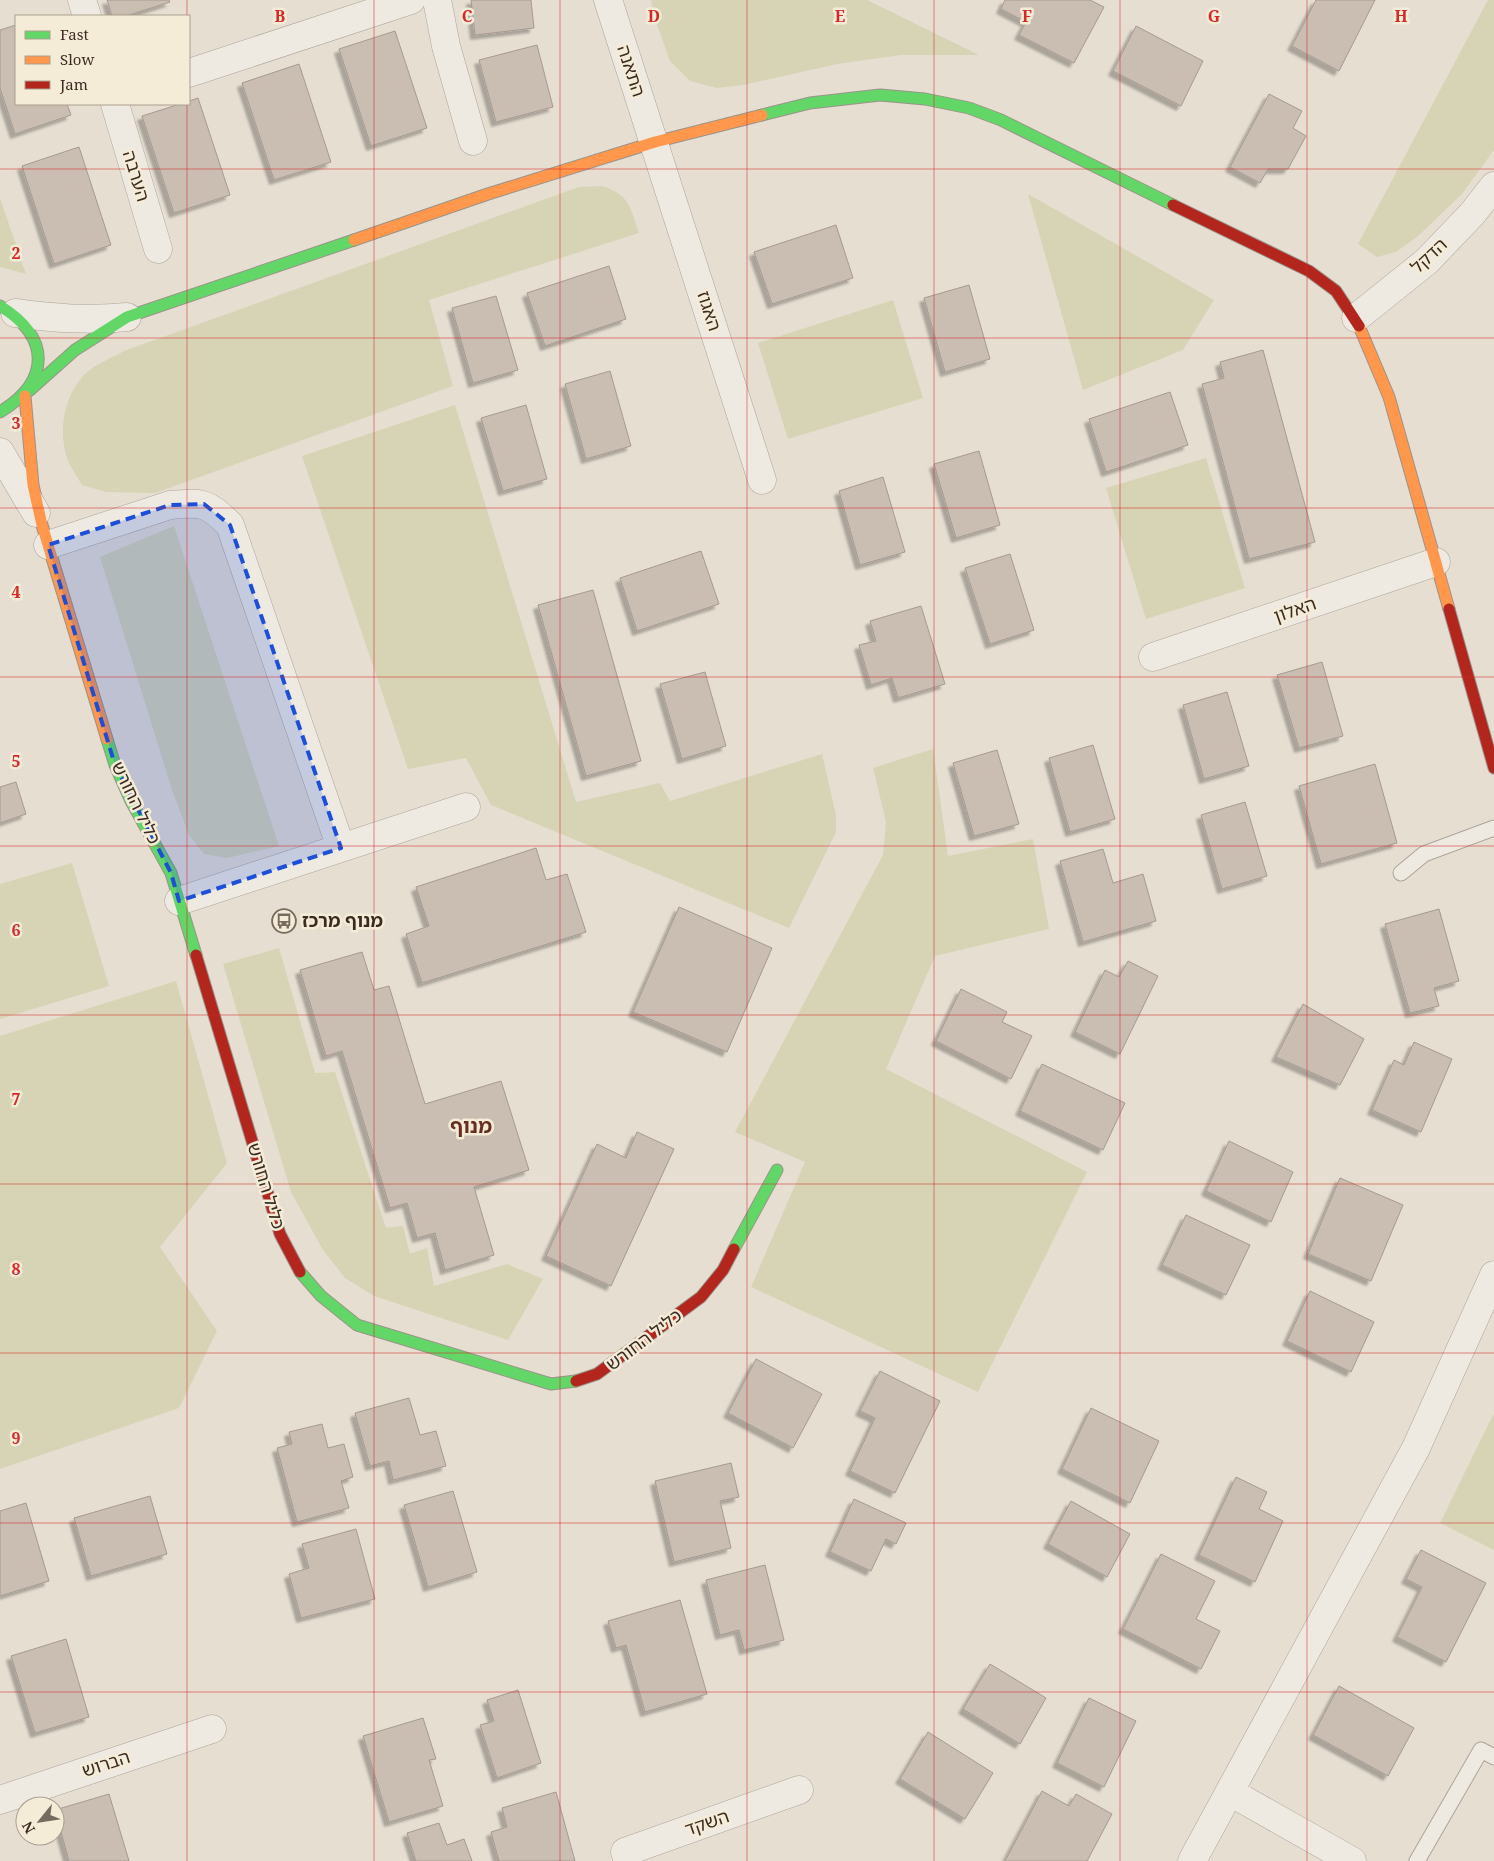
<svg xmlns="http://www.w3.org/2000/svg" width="1494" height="1861" viewBox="0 0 1494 1861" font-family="'Noto Serif','Noto Sans Hebrew',serif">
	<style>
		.green { fill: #d6d4b4 }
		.building { fill: #cabdb2; stroke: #a69a90; filter: url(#shadow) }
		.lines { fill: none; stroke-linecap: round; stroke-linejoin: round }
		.lane-casing { stroke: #aca499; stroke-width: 17 }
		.street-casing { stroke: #aca499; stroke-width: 29 }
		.fast-casing { stroke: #9b938a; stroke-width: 13 }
		.slow-casing { stroke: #9b938a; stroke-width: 13 }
		.jam-casing { stroke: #9b938a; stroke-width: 13 }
		.lane { stroke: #eeeae2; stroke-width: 15 }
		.street { stroke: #eeeae2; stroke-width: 28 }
		.fast { stroke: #63d668; stroke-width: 11 }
		.slow { stroke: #ff974d; stroke-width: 11 }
		.jam { stroke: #b3261e; stroke-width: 11 }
		.marked { fill: #1d4ed8; fill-opacity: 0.2; stroke: #1d4ed8; stroke-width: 4; stroke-dasharray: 10 6; stroke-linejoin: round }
		.grid { fill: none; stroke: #d62828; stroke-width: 1; stroke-opacity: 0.55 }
		.labels { text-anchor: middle; stroke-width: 5; stroke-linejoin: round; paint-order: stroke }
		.street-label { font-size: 18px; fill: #3b2c21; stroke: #f5ecd8 }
		.poi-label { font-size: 18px; font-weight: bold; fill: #3b2c21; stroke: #f5ecd8; text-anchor: start }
		.quarter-label { font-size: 20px; font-weight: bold; fill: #662d21; stroke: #f5ecd8 }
		.grid-label { font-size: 16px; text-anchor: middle; font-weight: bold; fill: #d62828; stroke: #f5ecd8; stroke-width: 5; stroke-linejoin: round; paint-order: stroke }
	</style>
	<defs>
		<filter id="shadow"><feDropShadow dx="-4.5" dy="4.5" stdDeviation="1" flood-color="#0004"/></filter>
	</defs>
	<rect width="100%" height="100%" fill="#e6ded1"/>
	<path class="green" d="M651,0H867L979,55H901L837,64L743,85L717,88L690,81L670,61L655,19Z
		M1488,0H1494V150L1462,194L1417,237L1396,252L1377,257L1358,244Z
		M602,186C630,195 630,207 639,233L429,300L453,386L155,493L106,492L82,485C77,476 70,467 67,458C58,429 64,397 84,375C93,365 112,358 124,351L579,187Z
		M1028,194L1214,300L1183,350L1083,390Z
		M0,198L26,274L0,267Z
		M893,300L923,398L788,439L758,343Z
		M455,405L576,802L660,783L670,801L822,754L836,815V832L789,928L491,805L466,758L408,769L302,456Z
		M1206,458L1245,588L1146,619L1106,488Z
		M174,526L279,846L227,858L204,854L189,835L172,790L100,557Z
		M933,749L948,856L1033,839L1049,929L935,956L886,1069L1087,1172L978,1392L751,1287L805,1162L735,1132L883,855L886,822L873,768Z
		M72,863L109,986L0,1019V884Z
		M279,948L315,1073L335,1072L386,1228L403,1226L410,1254L427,1248L434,1286L507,1264L543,1279L508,1340L374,1296L345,1278L323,1250L291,1192L223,964Z
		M176,981L227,1163L160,1247L217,1331L179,1408L0,1469V1036Z
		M1494,1413V1550L1440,1523Z"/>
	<path class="building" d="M107,0H169L170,2L126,16H112Z
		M471,0H531L534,28L475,35Z
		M1005,0H1090L1104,7L1074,63L1019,35L1026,22L1001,9Z
		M1316,0H1375L1339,71L1292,46Z
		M16,25V104H67L71,115L15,134L0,88V30Z
		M1136,26L1203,61L1181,106L1113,71Z
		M395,31L427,128L371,146L339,49Z
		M537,45L553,107L496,122L479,60Z
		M299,64L331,162L274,180L242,83Z
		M1269,94L1302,111L1293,128L1306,136L1288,169H1268L1260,183L1230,167Z
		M198,98L230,195L174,213L142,116L180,104H189V101Z
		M79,147L111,245L54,264L22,166Z
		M836,225L853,278L772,304L754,252Z
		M609,266L626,319L545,346L527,293Z
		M969,285L990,359L945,372L924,298Z
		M496,296L518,370L473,383L452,308Z
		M1263,350L1315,542L1249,559L1202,384L1224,378L1220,362Z
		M610,371L631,446L586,459L565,384Z
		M1170,392L1188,445L1106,472L1089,419Z
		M526,405L547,479L503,491L481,418Z
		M979,451L1000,525L956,538L934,464Z
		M883,477L905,552L860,565L839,491Z
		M701,551L719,604L637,631L620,578Z
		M1010,554L1034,630L990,644L965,568Z
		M593,590L641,761L586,776L538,605Z
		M921,606L945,684L898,698L892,678L871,685L859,645L876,641L870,621Z
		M1322,662L1343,736L1299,748L1277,675Z
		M705,672L726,746L682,759L660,684Z
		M1227,692L1249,766L1204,779L1183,705Z
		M1093,745L1115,819L1070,832L1049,758Z
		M997,750L1019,824L974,836L953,763Z
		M1375,764L1397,843L1321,864L1299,786Z
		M16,782L26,814L0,823V787Z
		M1245,802L1267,876L1222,889L1201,815Z
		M536,848L546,880L567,874L586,932L422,983L406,934L429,926L416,887Z
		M1103,849L1113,883L1143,874L1156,921L1083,942L1060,861Z
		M679,907L772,948L727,1052L633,1012Z
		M1439,909L1459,981L1434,988L1439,1006L1410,1013L1385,924Z
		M362,952L374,990L389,986L425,1104L501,1081L529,1170L474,1187L494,1255L445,1270L435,1233L417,1238L407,1203L390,1208L342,1051L326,1056L300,970Z
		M1128,961L1158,976L1120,1054L1075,1032L1105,970L1119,977Z
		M961,989L1007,1012L1002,1022L1032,1036L1011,1079L936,1041Z
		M1303,1004L1364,1039L1340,1085L1276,1057Z
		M1414,1042L1452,1059L1421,1132L1372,1110L1394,1060L1404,1065Z
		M1042,1064L1125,1103L1103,1150L1020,1111Z
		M637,1132L674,1149L611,1286L546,1256L597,1144L626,1158Z
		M1229,1141L1293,1172L1271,1222L1206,1191Z
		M1340,1178L1403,1205L1371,1281L1308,1254Z
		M1186,1215L1250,1245L1226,1295L1162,1265Z
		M1310,1291L1374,1322L1351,1372L1287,1341Z
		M756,1359L822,1394L793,1448L728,1413Z
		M880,1371L940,1401L895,1493L850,1471L875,1418L860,1411Z
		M409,1398L420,1435L436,1431L446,1466L393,1480L389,1461L370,1466L355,1413Z
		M1091,1408L1159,1441L1130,1503L1062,1469Z
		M322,1424L328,1448L344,1444L353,1477L341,1481L349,1508L297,1522L277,1448L292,1444L289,1432Z
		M731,1463L739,1497L720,1501L731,1548L674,1562L655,1481Z
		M1236,1477L1267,1492L1259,1509L1283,1521L1255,1582L1199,1555Z
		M453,1491L477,1572L428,1587L404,1505Z
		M150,1496L167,1554L91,1576L74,1518Z
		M854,1499L906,1523L896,1544L886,1539L871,1571L830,1552Z
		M1071,1501L1130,1534L1107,1577L1048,1544Z
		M26,1503L49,1581L0,1596V1511Z
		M356,1529L375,1599L301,1618L289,1574L309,1568L302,1544Z
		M1421,1550L1486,1583L1446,1662L1397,1637L1422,1587L1406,1579Z
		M1161,1554L1215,1581L1196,1619L1220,1631L1201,1669L1123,1629Z
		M765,1565L784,1640L744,1650L739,1630L720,1635L706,1580Z
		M680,1600L707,1694L645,1712L626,1645L616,1648L608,1621Z
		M66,1639L89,1717L35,1733L11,1656Z
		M990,1664L1046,1698L1020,1744L963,1709Z
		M1339,1686L1414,1728L1388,1776L1313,1735Z
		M518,1690L541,1763L497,1778L480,1725L494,1721L487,1700Z
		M1089,1698L1136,1721L1104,1787L1057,1763Z
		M423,1718L436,1759L429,1760L443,1806L389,1822L363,1736Z
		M928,1732L993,1773L965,1819L900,1779Z
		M1042,1791L1069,1806L1076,1794L1112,1814L1087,1861H1005Z
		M556,1792L575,1861H499L491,1832L507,1827L502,1808Z
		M109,1794L129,1861H69L55,1810Z
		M439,1823L447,1845L464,1839L472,1861H416L407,1833Z"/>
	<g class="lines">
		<g class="lane-casing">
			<path id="lane" d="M1401,873L1424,854L1494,828
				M1417,1861L1481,1750L1494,1757"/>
		</g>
		<g class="street-casing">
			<path id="street" d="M82,0L87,16
				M437,0L446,46L473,141
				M608,0L762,480
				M189,73L411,0
				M115,104L158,249
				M15,313C53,318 88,321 127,317
				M1356,318L1427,261L1472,214L1494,186
				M0,452L36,513
				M48,545L170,505C202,502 207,502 230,525L341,848
				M1153,657L1436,562
				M179,901L466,807
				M1230,1792L1352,1861
				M0,1800L212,1729
				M628,1861L625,1852L799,1790
				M1192,1861L1416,1448L1494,1275"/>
		</g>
		<g class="fast-casing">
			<path id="fast" d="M762,115L810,103L880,95L925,99L969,108L1001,120L1173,205
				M0,306C51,337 51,381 0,412
				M29,391L75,350L127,317L354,240
				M107,739L115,765L131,801L171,873L196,955
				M734,1249L777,1170
				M300,1272L321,1296L357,1325L551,1384L576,1381"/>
		</g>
		<g class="slow-casing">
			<path id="slow" d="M354,240L488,194L655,142L762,115
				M1359,326L1389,397L1449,609
				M25,396L33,485L42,525L107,739"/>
		</g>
		<g class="jam-casing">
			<path id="jam" d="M1173,205L1309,271L1336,291L1359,326
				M1449,609L1494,768
				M196,955L280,1234L300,1272
				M576,1381L597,1374L701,1297L723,1270L734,1249"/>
		</g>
		<use href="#lane" class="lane"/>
		<use href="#street" class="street"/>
		<use href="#fast" class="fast"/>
		<use href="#slow" class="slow"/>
		<use href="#jam" class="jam"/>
	</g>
	<path class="marked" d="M204,504L230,525L341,848L179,901L171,873L115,765L48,545L170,505Z"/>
	<path class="grid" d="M187,0V16M374,0V1861M560,0V1861M747,0V1861M934,0V1861M1120,0V1861M1307,0V1861M187,104V1861M0,169H1494M0,338H1494M0,508H1494M0,677H1494M0,846H1494M0,1015H1494M0,1184H1494M0,1353H1494M0,1523H1494M0,1692H1494"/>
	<defs>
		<g id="bus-ring" transform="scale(1.25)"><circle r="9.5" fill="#f5ecd8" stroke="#776a5f" stroke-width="1.5"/><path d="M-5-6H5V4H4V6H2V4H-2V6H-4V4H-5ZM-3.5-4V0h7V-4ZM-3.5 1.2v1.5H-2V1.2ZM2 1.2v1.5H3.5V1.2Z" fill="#776a5f"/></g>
	</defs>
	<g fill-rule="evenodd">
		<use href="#bus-ring" x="284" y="921"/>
	</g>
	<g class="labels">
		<g class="street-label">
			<text transform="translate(631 71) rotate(72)" y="6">התאנה</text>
			<text transform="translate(136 176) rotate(73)" y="6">הערבה</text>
			<text transform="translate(1429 256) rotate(-43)" y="6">הדקל</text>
			<text transform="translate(709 311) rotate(72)" y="6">האגוז</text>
			<text transform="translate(1295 610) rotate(-19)" y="6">האלון</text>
			<text transform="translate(136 803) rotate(64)" y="6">כליל החורש</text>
			<text transform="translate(266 1186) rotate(73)" y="6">כליל החורש</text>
			<text transform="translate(644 1340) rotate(-37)" y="6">כליל החורש</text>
			<text transform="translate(106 1764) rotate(-18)" y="6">הברוש</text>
			<text transform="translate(707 1823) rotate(-19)" y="6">השקד</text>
		</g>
		<g class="poi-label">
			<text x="302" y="927">מנוף מרכז</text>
		</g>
		<g class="quarter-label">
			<text x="471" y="1133">מנוף</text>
		</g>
	</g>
	<g class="grid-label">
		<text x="280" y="22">B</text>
		<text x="467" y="22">C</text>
		<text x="654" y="22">D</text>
		<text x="840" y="22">E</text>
		<text x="1027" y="22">F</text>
		<text x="1214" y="22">G</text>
		<text x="1401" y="22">H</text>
		<text x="16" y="259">2</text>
		<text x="16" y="429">3</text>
		<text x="16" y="598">4</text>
		<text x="16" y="767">5</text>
		<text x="16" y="936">6</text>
		<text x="16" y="1105">7</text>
		<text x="16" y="1275">8</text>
		<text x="16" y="1444">9</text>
	</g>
	<rect x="15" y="15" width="175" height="90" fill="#f5ecd8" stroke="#ab9f8f"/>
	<rect x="25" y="31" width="25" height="8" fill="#63d668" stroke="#ab9f8f"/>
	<text x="60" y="40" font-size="15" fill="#3b2c21">Fast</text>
	<rect x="25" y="56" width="25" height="8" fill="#ff974d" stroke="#ab9f8f"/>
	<text x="60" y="65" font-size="15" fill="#3b2c21">Slow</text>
	<rect x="25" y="81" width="25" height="8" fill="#b3261e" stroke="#ab9f8f"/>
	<text x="60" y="90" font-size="15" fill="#3b2c21">Jam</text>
	<g transform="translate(40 1821) rotate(240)"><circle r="24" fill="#f5ecd8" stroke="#ab9f8f"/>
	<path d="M0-4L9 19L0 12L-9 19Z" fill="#776a5f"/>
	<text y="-8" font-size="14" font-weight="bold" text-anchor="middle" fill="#3b2c21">N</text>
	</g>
</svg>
